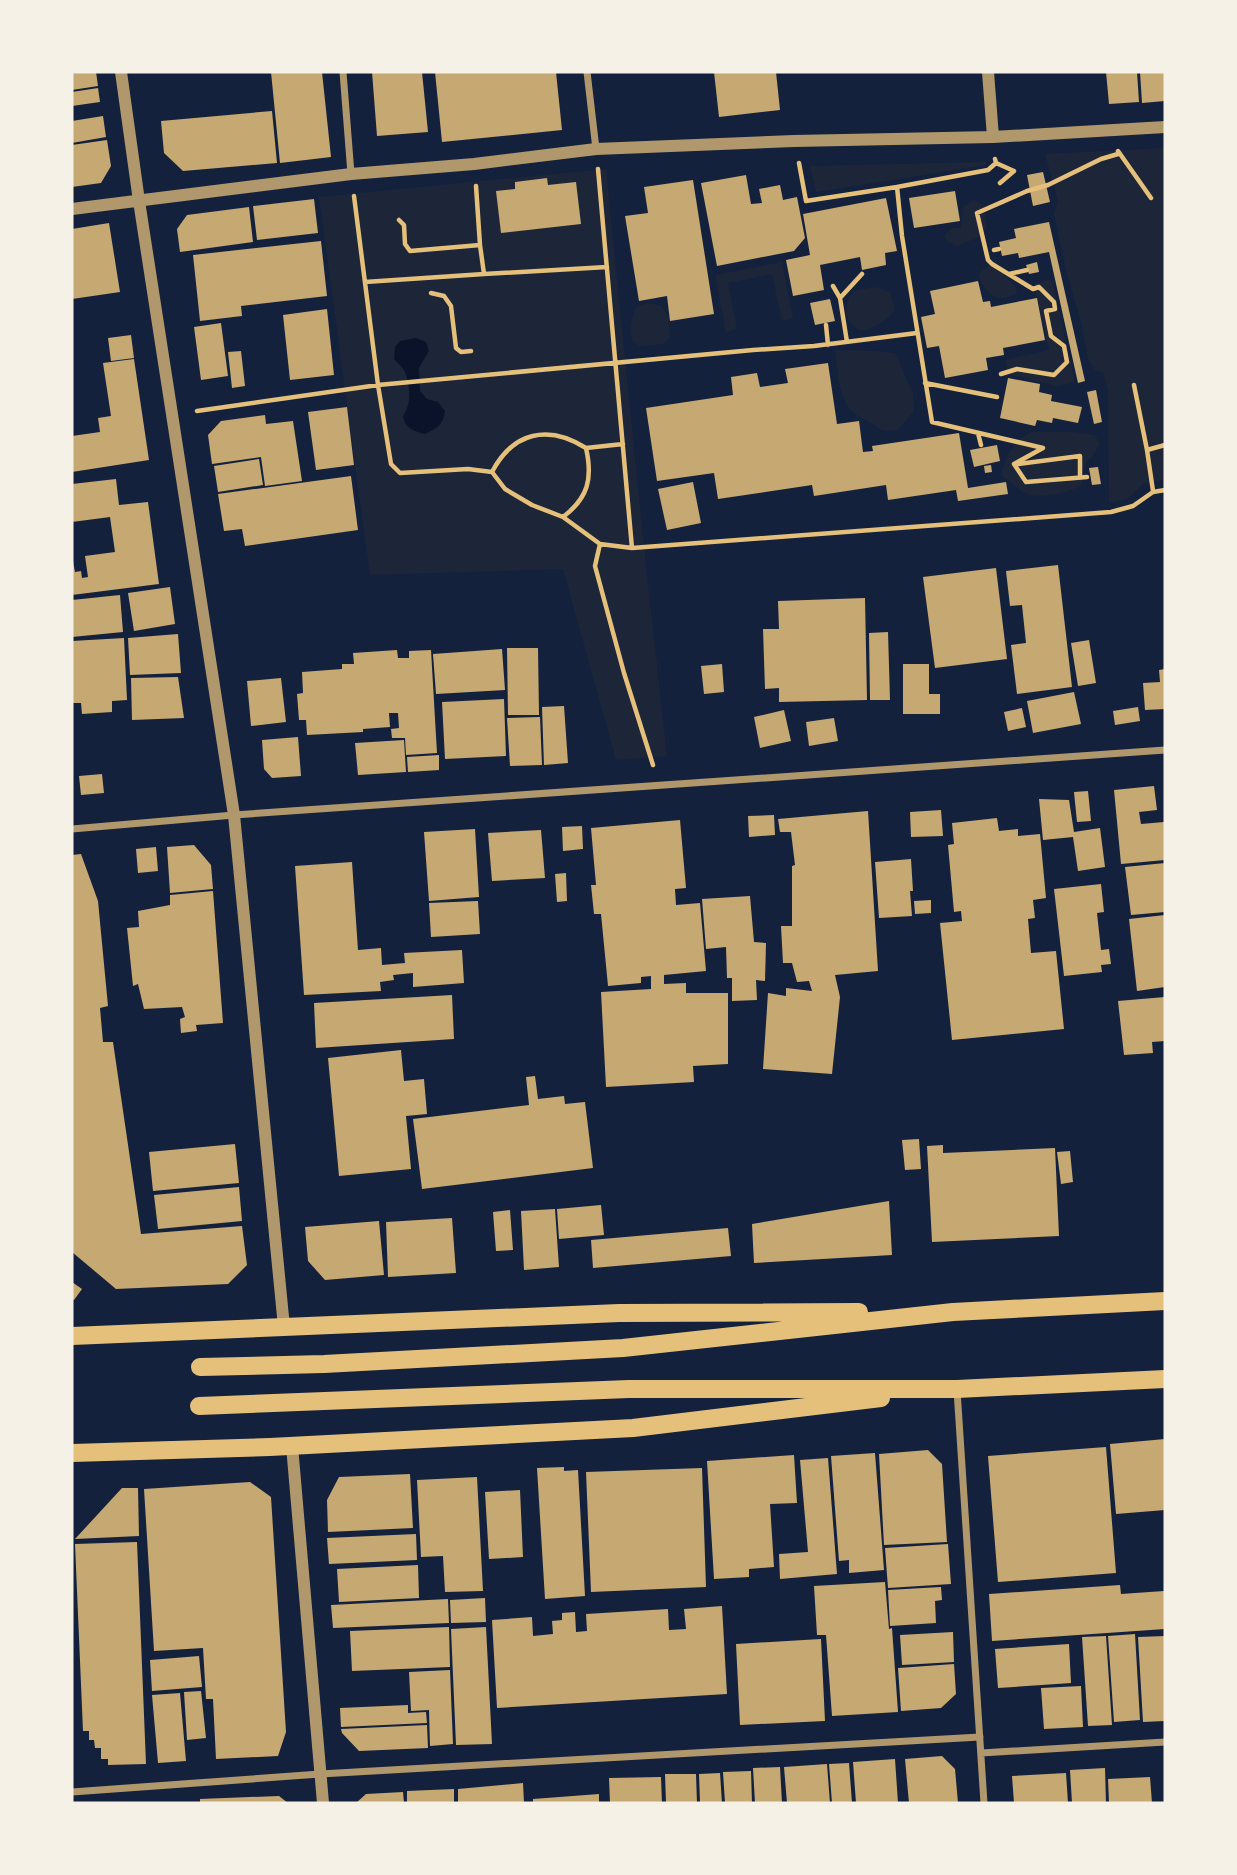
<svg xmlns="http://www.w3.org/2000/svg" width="1237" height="1875" viewBox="0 0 1237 1875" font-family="Lora,serif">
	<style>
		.green { fill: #1d2539 }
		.water { fill: #0b132b }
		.building { fill: #c6a872 }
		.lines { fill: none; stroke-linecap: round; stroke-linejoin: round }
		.path { stroke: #e5c07b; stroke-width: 4.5 }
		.minor { stroke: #b1986c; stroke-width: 7 }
		.tertiary { stroke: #b1986c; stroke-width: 12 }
		.primary { stroke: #e5c07b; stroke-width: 18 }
	</style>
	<rect width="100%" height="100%" fill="#14213d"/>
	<path class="green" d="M1165,148V480L1143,484L1127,499L1109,503L1108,391L1103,372L1096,371L1088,359L1081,322L1067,274L1054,215L1058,201L1045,154Z
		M986,162V165L816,192L810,166Z
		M606,169L643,538L667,756L616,760L563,569L370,575L319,197Z
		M974,200L983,205L987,227L979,237L957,246L946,240L945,235L952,228H961L963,207Z
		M782,262L793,318L782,321L772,274L728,283L737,329L726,332L715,275Z
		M989,265L1006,276L1016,287L1017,293C998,305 986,294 979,277L980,273Z
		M1052,279L1075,382L1057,386L1008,374L1005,360L1049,350L1034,284Z
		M875,287L890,292L895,310C884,322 876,328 860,331C843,320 843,307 853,291Z
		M648,303L662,306L668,316L670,337L664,344L640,346L633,342C629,328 631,319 637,306Z
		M835,350L873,351L895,353L913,393L914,411L898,430C878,431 884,431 868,421C865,419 861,418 858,416C838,404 838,370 835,350Z
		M1032,432H1073L1095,435L1100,444L1092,457L1086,462L1081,486C1070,492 1043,498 1030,495C1020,492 1010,481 1001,475C1007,454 1012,441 1032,432Z"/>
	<path class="water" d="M416,338L426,342L429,351L419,368L420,391L427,399L438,402L445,411C443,425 438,428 425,434C414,431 405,429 403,416C412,404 410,385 405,372C403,367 397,363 394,359L395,347L400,341Z"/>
	<path class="building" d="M72,72H96L98,86L72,90Z
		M271,72H322L331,157L280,163Z
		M372,72H422L428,132L377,136Z
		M435,72H556L562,130L442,142Z
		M714,72H776L780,110L719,117Z
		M1106,72H1137L1139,102L1109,104Z
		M1140,72H1165V101L1142,103Z
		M98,88L100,102L72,106V92Z
		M272,111L277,163L183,171L164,153L161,121Z
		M103,116L106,137L72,143V121Z
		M107,140L111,166L101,183L72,187V145Z
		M1043,172L1050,202L1033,206L1027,175Z
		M746,175L751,204L762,203L759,189L780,185L783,200L797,197L805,238L794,251L717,266L701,183Z
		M547,178L548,185L576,182L581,224L501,233L496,191L515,189V182Z
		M693,180L714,314L670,321L667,296L639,301L625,216L648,213L644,187Z
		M955,191L960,221L914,228L909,198Z
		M886,198L897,251L885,253L886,265L862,270L860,257L820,265L824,290L793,296L786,260L810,255L803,214Z
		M314,199L318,233L257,240L253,206Z
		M249,207L253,242L180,252L177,229L187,215Z
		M1049,222L1085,381L1078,383L1049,252L1019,258L1018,253L1002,256L999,242L1016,238L1014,229Z
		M109,223L120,292L72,299V229Z
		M321,241L327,296L241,306L242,316L200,321L193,255Z
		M1037,262L1039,272L1029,274L1026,265Z
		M978,281L983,302L990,301L991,307L1037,298L1045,340L1003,348L1004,355L986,358L988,370L945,378L939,346L927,348L921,317L935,314L930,291Z
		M830,299L835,321L815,325L810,303Z
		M327,309L334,375L290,380L283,315Z
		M221,323L228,376L201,380L194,327Z
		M131,335L134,358L111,361L108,338Z
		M241,351L245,386L232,388L228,352Z
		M134,359L149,460L72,472V436L100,432L98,418L111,416L103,363Z
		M828,363L837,424L859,421L863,452L873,451L872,446L959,433L968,488L1006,482L1008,494L958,501L956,490L888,500L886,485L814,496L812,485L718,499L714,473L657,481L646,408L733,395L731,377L757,373L760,387L788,383L785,369Z
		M1008,378L1040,384L1039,392L1052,395L1051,401L1082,407L1078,423L1053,418L1052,423L1037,420L1035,426L1000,418Z
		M1096,390L1102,422L1094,424L1087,392Z
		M347,407L354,465L316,470L308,412Z
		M265,415L266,424L293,421L302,481L265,486L261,457L212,464L208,435L221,421Z
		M997,445L1000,461L974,467L970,450Z
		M259,459L263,485L218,492L214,466Z
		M991,465L992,472L985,473L984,466Z
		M1098,467L1101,484L1092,485L1089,468Z
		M351,476L358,530L245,546L242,529L224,531L218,494Z
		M116,479L119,505L148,502L159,584L72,595V561H73L75,572L81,571L82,578L88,577L85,556L115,552L110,517L72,522V484Z
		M693,482L701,523L667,530L658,489Z
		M1058,565L1072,687L1017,694L1011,645L1026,643L1022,605L1010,606L1006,571Z
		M996,568L1007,659L935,668L923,577Z
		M170,587L175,624L134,631L128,593Z
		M120,595L123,632L72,637V600Z
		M865,598L867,700L779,702V688L765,689L763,629H779L778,601Z
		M888,632L890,700H870L869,633Z
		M178,634L181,673L130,675L128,638Z
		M124,638L127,700L112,701V712L82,714L81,703H72V641Z
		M1089,640L1096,683L1078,686L1071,643Z
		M507,648H538L539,715H508Z
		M502,649L505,690L436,694L433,654Z
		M397,650L398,658H409V651L431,650L437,753L406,755L405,738H392L391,729L399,728L398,713H389L390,727L363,729V732L307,735L306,720H299L297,694L303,693L302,672L342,669V664H354L353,653Z
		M722,664L724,692L704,694L701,666Z
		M903,664H929V694H940V714H903Z
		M1165,669V709L1145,710L1143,683L1160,682L1159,670Z
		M178,677L184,718L132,720L131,678Z
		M281,678L286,722L251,726L247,681Z
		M1074,692L1081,724L1033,733L1027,701Z
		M504,699L506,756L445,759L442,702Z
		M564,706L568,763L544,765L542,707Z
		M1138,707L1140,721L1115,725L1113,711Z
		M1022,708L1026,727L1008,731L1004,712Z
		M784,710L791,741L760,748L754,717Z
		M540,717L542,765L510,766L507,718Z
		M834,718L838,741L809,746L806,722Z
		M298,737L301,776L272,778L264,769L262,740Z
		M404,740L406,772L358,775L355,743Z
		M439,755V770L408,772L407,757Z
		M102,774L104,793L81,795L79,776Z
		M1154,786L1157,810L1139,812L1141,824L1164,822L1165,860L1121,864L1114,790Z
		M1088,791L1091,821L1077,822L1074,792Z
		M1039,799L1069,800L1074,832L1100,828L1105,867L1078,871L1073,837L1043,840Z
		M941,810L943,836L911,837L910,812Z
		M868,811L878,971L835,975L840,997L832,1074L763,1069L768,993L786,996V988L812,991L809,981L797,982L792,963H783L781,926H792V866L795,865L791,832H780L778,819Z
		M774,815L775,835L749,837L748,816Z
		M997,818L999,831L1018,829V836L1040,834L1046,898L1033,900L1035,918L1028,919L1031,953L1056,951L1064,1029L952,1040L940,923L962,921L961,911L954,912L948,845L954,844L952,823Z
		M680,820L686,888L675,889L676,905L700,903L706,971L664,975V984L686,983V993H728V1064L693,1066L694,1082L606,1087L601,992L651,989V976L641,977V983L608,986L601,914H594L591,885H596L591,828Z
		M582,826L583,849L563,851L562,827Z
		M475,829L479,897L429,901L424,832Z
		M541,830L545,878L492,881L488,833Z
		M194,845L211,865L213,889L170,893L167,847Z
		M156,847L158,871L138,873L136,849Z
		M81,854L98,901L108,1006L100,1008L103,1042H113L141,1234L242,1226L247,1265L228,1284L116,1289L72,1252V855Z
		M911,859L913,891H910L912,916L879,918L875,862Z
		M352,862L358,950L381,948L382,965L405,963L404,953L462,950L464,983L413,987V973L393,975L394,980L380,982L381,991L304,995L295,866Z
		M1165,863V912L1131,915L1125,867Z
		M566,873L567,901L557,902L555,874Z
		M1101,884L1104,912L1097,913L1101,950L1109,949L1111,964L1101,965L1102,972L1064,976L1054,889Z
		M213,891L223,1023L196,1025L197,1031L181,1033L180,1019L185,1017L182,1007L144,1009L138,984L133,986L127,928L139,927L138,911L170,905V895Z
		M750,896L754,942L766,943L765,981L756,980L757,1000L732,1001V978H727L726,947L706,949L702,899Z
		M931,900V913L915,914L914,901Z
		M478,901L480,934L431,937L429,903Z
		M1165,915V987L1137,991L1129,919Z
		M452,995L454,1039L316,1048L314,1003Z
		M1165,997V1041L1152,1042L1153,1053L1124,1055L1118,1001Z
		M401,1050L404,1081L424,1079L427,1114L406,1116L411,1169L339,1176L328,1058Z
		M535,1076L538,1099L564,1096L565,1104L585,1102L593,1168L422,1189L413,1119L529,1105L526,1077Z
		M919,1139L921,1169L905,1170L902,1140Z
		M235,1144L239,1183L153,1191L149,1152Z
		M943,1145V1153L1055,1148L1059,1236L932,1242L927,1146Z
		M1070,1151L1073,1182L1061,1184L1057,1152Z
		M239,1187L242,1221L158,1229L154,1195Z
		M889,1201L892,1255L754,1263L752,1224Z
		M601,1205L604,1235L559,1239L557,1209Z
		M555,1209L559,1267L524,1270L521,1211Z
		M510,1210L513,1250L496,1251L493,1212Z
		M452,1218L456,1273L388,1277L386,1222Z
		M379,1221L384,1275L325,1280L308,1261L305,1227Z
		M728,1228L731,1256L593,1268L591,1240Z
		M72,1282L82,1289L74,1300L72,1299Z
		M1165,1439V1510L1116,1514L1110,1444Z
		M1106,1447L1116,1573L998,1582L988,1456Z
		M928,1450L942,1464L947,1542L884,1545L879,1454Z
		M875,1453L884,1570L849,1573V1560L839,1561L831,1456Z
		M794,1455L797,1503L770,1504L774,1567L749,1569V1577L714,1579L707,1461Z
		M828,1458L837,1574L780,1579L779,1554L808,1552L800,1460Z
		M564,1467V1471L578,1470L585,1596L545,1599L537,1468Z
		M702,1468L706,1587L591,1592L586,1472Z
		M410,1474L413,1528L328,1532L327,1500L339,1477Z
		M477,1477L483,1591L445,1592L443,1556L421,1557L417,1480Z
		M250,1482L271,1497L286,1732L278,1756L216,1759L213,1699H206L203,1648L154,1651L144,1489Z
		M122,1488H138L139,1536L75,1539Z
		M520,1490L523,1557L489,1559L485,1492Z
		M416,1534L417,1560L329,1564L327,1538Z
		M137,1542L146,1764L108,1765V1759H101V1748H95L94,1740H89V1731H83L75,1544Z
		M948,1544L951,1584L888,1588L885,1548Z
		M418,1565L419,1598L339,1602L337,1569Z
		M885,1582L889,1629L892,1628L898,1712L832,1716L826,1635H817L814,1586Z
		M1120,1585L1121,1594L1164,1591L1165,1629L992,1641L989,1594Z
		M941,1587L942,1600L935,1601L936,1623L890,1626L888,1590Z
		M485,1598L486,1622L451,1623L450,1600Z
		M448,1599L449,1623L333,1628L331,1605Z
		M722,1606L727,1694L497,1708L492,1620L532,1617L533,1636L553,1634L552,1621L562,1620V1613L575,1612L576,1632L587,1631L586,1614L668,1609L669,1630L686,1629L684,1609Z
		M449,1627L450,1667L352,1671L350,1631Z
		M486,1627L492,1744L456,1745L451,1629Z
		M953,1632L954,1662L902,1665L900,1635Z
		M1135,1634L1140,1720L1114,1722L1108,1636Z
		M1106,1636L1112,1725L1088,1726L1082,1637Z
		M1165,1636V1721L1143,1722L1138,1637Z
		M821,1639L825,1721L740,1725L736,1644Z
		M1069,1644L1071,1683L998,1688L995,1649Z
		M199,1656L202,1687L152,1691L150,1660Z
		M954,1664L956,1694L941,1708L901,1711L898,1668Z
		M450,1670L453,1744L430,1746L429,1710L411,1711L409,1672Z
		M1081,1686L1083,1727L1044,1729L1041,1688Z
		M201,1691L206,1738L187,1740L184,1692Z
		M180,1693L186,1761L158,1763L152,1695Z
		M408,1705V1713L426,1712L427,1723L341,1727L340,1708Z
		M427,1725L428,1748L359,1751L342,1733L341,1729Z
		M942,1756L955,1769L958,1803H909L905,1759Z
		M895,1759L898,1803H856L853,1762Z
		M849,1763L852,1803H832L829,1764Z
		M827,1764L830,1803H787L784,1767Z
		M780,1767L782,1803H755L753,1768Z
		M1105,1768L1106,1803H1072L1070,1770Z
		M751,1771L752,1803H725L723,1772Z
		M720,1773L722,1803H700L699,1774Z
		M1066,1773L1068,1803H1014L1012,1776Z
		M665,1774H696L697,1803H666Z
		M661,1777L662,1803H610L609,1778Z
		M1150,1777L1152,1803H1109L1108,1779Z
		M523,1783L524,1803H458V1789Z
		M454,1789V1803H407V1791Z
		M403,1792L404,1803H356L366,1794Z
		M599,1794V1803H533V1799Z
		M279,1796L288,1803H200V1799Z"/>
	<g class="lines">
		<path class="path" d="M1118,151L1151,198
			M799,163L806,201L897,187L902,236L932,422L1043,448L1014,464L1026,482L1087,477
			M996,163L1014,171L1000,183
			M598,169L632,548
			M476,186L480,245
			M897,187L988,170L996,163L995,159
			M354,196L378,385L391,464L400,473L468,469L492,472L505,489L532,505L563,517L600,544L595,566L624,673L653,765
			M399,220L404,225L405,244L410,251L480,245L484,274
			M994,250L999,249
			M1009,274L1027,270
			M365,282L484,274L607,267
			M833,286L840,298
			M431,293L444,296L451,306L456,348L461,352L471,351
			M826,325L828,345
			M847,342L840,298L862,274
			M1001,374L1017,369L1054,375L1067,362L1064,346L1051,336L1046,311L1055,309L1054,302L1039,287L1033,289L992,264L988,260L977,213L1027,191L1048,185L1101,159L1118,154
			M925,383L997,397
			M1134,385L1147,450L1153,491
			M197,411L378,385L753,350L814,346L917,333
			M978,433L981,445
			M586,448L623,444
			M1147,450L1165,445
			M1018,464L1080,456V477
			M492,472C513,432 548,424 586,448C593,479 588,498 563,517
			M600,544L632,548L1111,512L1133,506L1153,492L1165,490"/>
		<path class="minor" d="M343,72L351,174
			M587,72L596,149
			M72,829L234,815L1165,750
			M957,1390L984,1803
			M981,1753L1165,1742
			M72,1792L320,1774L980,1737"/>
		<path class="tertiary" d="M121,72L139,201L234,815L284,1327
			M988,72L993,137
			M72,209L351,174L474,164L596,149L794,141L993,137L1165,127
			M292,1446L323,1803"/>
		<path class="primary" d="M72,1336L619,1313L859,1312
			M200,1367L324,1364L623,1348L953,1312L1165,1301
			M199,1406L629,1389H957L1165,1379
			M72,1453L270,1447L633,1428L881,1398"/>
	</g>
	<rect width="1237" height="1875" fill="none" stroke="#f6f1e7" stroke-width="147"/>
</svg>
